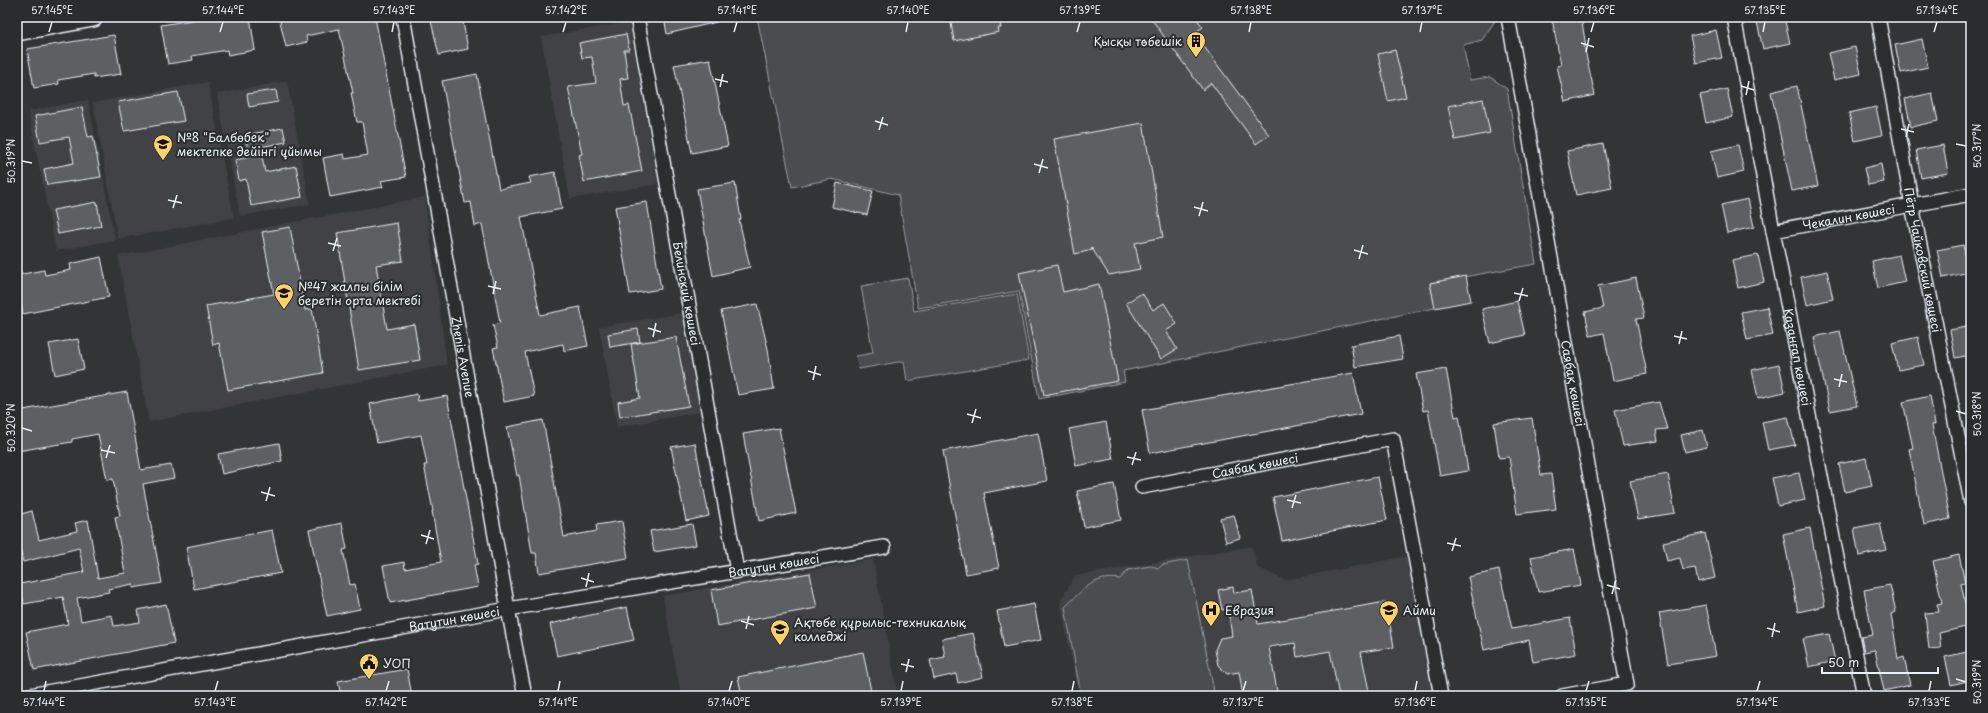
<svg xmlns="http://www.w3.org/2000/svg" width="1988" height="713" font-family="'Playpen Sans',sans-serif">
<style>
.built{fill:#3f4244}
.green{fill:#494d4f;stroke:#989fa4}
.building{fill:#5c6063;stroke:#e8f1f8}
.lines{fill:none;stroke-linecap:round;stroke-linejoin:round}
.street-casing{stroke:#e8f1f8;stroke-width:16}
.secondary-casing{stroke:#e8f1f8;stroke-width:22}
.street{stroke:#2a2d2e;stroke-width:13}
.secondary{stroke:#2a2d2e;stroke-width:19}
.ticks{fill:none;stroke:#e8f1f8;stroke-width:1.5}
.labels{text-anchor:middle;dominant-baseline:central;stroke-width:4;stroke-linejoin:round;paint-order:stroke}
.poi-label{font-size:12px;fill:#e8f1f8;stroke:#2a2d2e;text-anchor:start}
.street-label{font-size:12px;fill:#e8f1f8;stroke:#2a2d2e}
.neatline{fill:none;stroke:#e8f1f8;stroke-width:1.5}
.ticks-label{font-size:10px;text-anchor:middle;fill:#e8f1f8}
</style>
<rect width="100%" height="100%" fill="#323536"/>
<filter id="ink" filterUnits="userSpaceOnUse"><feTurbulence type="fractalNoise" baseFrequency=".025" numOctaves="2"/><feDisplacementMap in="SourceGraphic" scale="8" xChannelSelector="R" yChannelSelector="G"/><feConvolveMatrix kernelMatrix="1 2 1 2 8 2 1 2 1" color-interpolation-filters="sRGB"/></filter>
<g filter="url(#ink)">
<path class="built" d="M629,22l29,162 -88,15 -29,-162z
M287,81l23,123 -70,12 -23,-122z
M208,82l26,136 -116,21 -25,-136z
M88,100l27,140 -59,11 -28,-140z
M425,197l22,168 -298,57 -31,-166z
M682,313l18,99 -83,15 -18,-100z
M1252,546l5,21 28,13 123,-24 27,140h-356l-19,-95 15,-25z
M873,559l25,137h-217l-18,-100z"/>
<path class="green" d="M757,17h738v4l-13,19 -19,5 7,35 20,-3 17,12 29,175 -106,19 5,25 -312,63 2,11 -86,17 -20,-108 -101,17 -20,-113 -66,-16 -40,8z
M908,278l6,33 103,-17 12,66 -122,21 -3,-20 -45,8 -3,-13 17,-3 -12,-67z
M1188,560l27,136h-134l-16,-89c18,-17 28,-32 55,-28l8,-9 22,-4 9,2 3,-3z"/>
<path class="building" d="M212,17h38l5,33 -27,5 -1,-5 -35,6 1,4 -25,4 -7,-39z
M279,17h96l31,160 -25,4 2,6 -53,10 -7,-39 21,-4 1,5 23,-4 -6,-33h-5l-6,-29h2l-14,-64 -33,7 1,6 -21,5z
M430,17h32l6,32 -29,6z
M664,17h52l1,5 -50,12z
M950,17h49l2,11h-3l1,4 -45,9z
M1150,17h45l8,10 -9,6 75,102 -13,9 -45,-61 -8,7z
M1562,17h19l5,29h-2l11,49 -30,7 -8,-36 4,-1 -9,-46z
M1779,17h5l6,26 -27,6 -6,-27z
M1716,30l6,28 -26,5 -6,-27z
M626,34l3,16h-5l4,28 -8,1 4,27 5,-1 13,66 -58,11 -5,-27 3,-1 -14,-67 28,-4 -4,-26 -10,1 -3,-15z
M114,35l7,39 -27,4v-4l-36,6 1,4 -25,4 -7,-39z
M1922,39l6,28 -27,6 -6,-28z
M1855,47l6,27 -27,6 -6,-27z
M1395,50l11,47 -18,4 -10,-47z
M710,59l18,87 -36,7 -18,-88z
M477,74l22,115 32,-6 -2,-6 26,-5 7,37 -41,8 19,98 40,-8 8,39 -24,5 -1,-7 -38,8 9,44 -30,6 -11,-54 5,-1 -5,-22 7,-2 -18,-99 -7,2 -4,-24 -6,1 -23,-122z
M1797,86l21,100 -26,5 -21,-99z
M1727,89l6,28 -27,6 -6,-28z
M276,90l2,12 -29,5 -2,-13z
M178,92l6,29 -60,10 -6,-29z
M1932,93l6,28 -27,6 -6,-28z
M1483,99l7,34 -35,7 -7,-34z
M82,107l6,30 5,-1 8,41 -54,8 -3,-16 30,-6 -5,-26 -29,5 -5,-26z
M1876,107l6,28 -27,6 -6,-28z
M1143,123l20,114 -28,6 5,26 -31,6 -18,-28 1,3 -17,4 -21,-115z
M283,128l3,14 -26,5 5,25 31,-6 6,31 -51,9 -5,-27 -7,2 -4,-21 14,-3 -4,-22z
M1603,144l9,44 -36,7 -9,-44z
M1738,145l6,27 -27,6 -6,-27z
M1943,145l5,28 -27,5 -5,-28z
M1881,164l3,18 -16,3 -4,-17z
M735,183l6,36 -2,1 11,47 -37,9 -16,-87z
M837,183l36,8 -6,24 -35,-8z
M1748,199l6,28 -27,6 -6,-28z
M97,202l4,24 -43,8 -5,-24z
M647,202l14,87 -31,5 -15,-87z
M397,223l6,38 -27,4 11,64 27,-5 6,36 -61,10 -22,-137z
M290,227l15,83 7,-1 11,64 -95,17 -9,-47 -6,2 -7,-39 68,-12 -12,-62z
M1963,245l6,27 -26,6 -6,-28z
M1758,255l6,27 -26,6 -6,-28z
M1899,255l6,27 -27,6 -6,-27z
M101,257l8,40 -86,17 -6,-28v-11l27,-5 1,5 26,-5 -1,-6z
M1057,265l6,27 36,-8 19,97 -74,14 -25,-122z
M1827,271l6,28 -26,6 -6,-28z
M1466,276l5,25 -36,7 -5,-25z
M1636,278l8,40 -8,1 11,55 -34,7 -9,-48 -14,3 -5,-24 18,-4 -5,-22z
M1142,293l11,17 11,-7 13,21 -11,7 11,18 -16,10 -35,-56z
M1517,301l8,34 -35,8 -8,-34z
M757,304l11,45 6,40 -36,6 -17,-84z
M1767,307l6,28 -26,5 -6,-28z
M1971,326v29l-16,3 -5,-28z
M638,329l2,13 -30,5 -2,-13z
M1840,331l17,75 -27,5 -16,-74z
M1399,336l4,23 -48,8 -4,-22z
M676,337l13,69 -69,11 -2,-15 22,-4 -9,-54z
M1918,337l6,28 -26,5 -6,-27z
M78,339l6,30 -29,6 -6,-31z
M1779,364l6,28 -27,6 -6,-28z
M1446,369l9,48 4,-1 9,55 -28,5 -12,-66 -5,1 -7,-37z
M1353,373l8,41 -211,39 -8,-43z
M127,392l14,78 30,-5 3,13 -31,6 19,99 -29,5v-4l-25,5 1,3 -32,6 4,23 31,-6 2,11 26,-4 -2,-12 28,-6 8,39 -140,27 -8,-38 42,-8 -5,-27 -39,7 -4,-20 64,-12 -5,-24 -56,14 -6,-26v-21l15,-4 7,29 38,-9 -2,-8 13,-3 10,58 27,-5 -10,-56 5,-1 -7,-37 -6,1 -9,-46 -26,5v3l-55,9v-40z
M417,394l1,7 29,-5 31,168 -4,1 4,22 -88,16 -7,-37 21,-4 1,7 36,-7 -9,-51h1l-9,-46h3l-6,-30 -44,8 -7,-39z
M1930,396l5,28 -3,1 18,94 -26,6 -15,-76 4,-1 -10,-46z
M1659,402l8,27 -11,1 2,11 -35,5 -8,-36z
M1788,417l7,28 -27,5 -6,-28z
M1532,418l9,57 10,-1 5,35 -39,5 -8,-57 -10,1 -5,-35z
M543,420l21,117 33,-6 -1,-6 26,-4 6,37 -89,15 -3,-20h-4l-13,-78 -2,1 -10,-49z
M1106,422l7,37 -37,7 -7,-37z
M779,428l17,85 -37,8 -16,-87z
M1703,430l4,17 -22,5 -4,-17z
M1038,433l9,48 -63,12 15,75 -33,6 -23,-123z
M279,443l3,18 -60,13 -4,-20z
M695,443l14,73 -23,5 -15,-74z
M1866,458l6,28 -27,6 -6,-28z
M1799,473l6,27 -27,6 -6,-28z
M1668,474l7,39 -37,6 -8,-38z
M1378,477l9,43 -105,21 -9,-44z
M1114,484l7,36 -37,7 -7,-36z
M1234,515l6,23 -14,4 -6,-24z
M342,523l5,26 -4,1 7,35 5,-1 5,25 -33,7 -18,-86z
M1880,523l6,27 -27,6 -5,-28z
M692,524l4,21 -42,7 -4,-21z
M1810,528l15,78 -27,6 -15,-78z
M272,530l9,43 -87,16 -8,-42z
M1705,533l10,45 -17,4 -3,-14 -12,2 -3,-12 -13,3 -4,-19z
M1574,549l7,36 -43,7 -7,-35z
M1959,555l6,28 -4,1 9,42 -31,7 2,15 -12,1 -4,-36 14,-1 -2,-8 5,-1 -9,-42z
M1499,570l13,59 58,-11 6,36 -43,8 -4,-22 -45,10 -16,-73z
M810,573l7,35 -100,18 -6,-36z
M1890,585l6,27 -5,2 7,45 6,-2 6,28 -26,6 -9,-41 -11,2 -3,-15 12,-2 -9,-45z
M1233,587l1,6 18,-3 6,34 128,-22 8,45 -33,5 9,44h-31l-9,-45 -33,6 -2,-14 -26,4 9,49h-35l-4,-24 -12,2 -9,-9 -3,-15 5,-12 12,-2 -4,-27 -6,1 -4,-20z
M1034,604l7,36 -37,7 -7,-36z
M1706,605l10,51 -48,8 -9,-51z
M627,607l7,33 -77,16 -7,-32z
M973,633l10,44 -25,6 -2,-9 -22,5 -4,-19 15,-3 -3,-18z
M1829,634l6,27 -26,6 -6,-28z
M1971,651v29l-20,5 -6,-28z
M863,652l9,44h-130l-4,-19z
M407,669l5,27h-71l-3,-15z"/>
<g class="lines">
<defs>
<g id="street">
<path id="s1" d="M403,17l105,592 17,87"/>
<path id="s2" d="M637,17l100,554"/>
<path id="s3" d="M1508,17l119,667 -65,12"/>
<path id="s4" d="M1734,17l39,214 91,465"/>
<path id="s5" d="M1878,17l34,188 59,297"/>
<path id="s6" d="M1773,231l198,-37"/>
<path id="s7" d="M1142,487l251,-48 48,257"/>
<path id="s8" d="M24,696l484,-87 376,-62"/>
</g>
<path id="secondary" d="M17,31l76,-14"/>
</defs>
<use href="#street" class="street-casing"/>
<use href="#secondary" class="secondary-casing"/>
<use href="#street" class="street"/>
<use href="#secondary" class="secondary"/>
</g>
</g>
<path class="ticks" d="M49,32l3,-10M220,32l3,-10M392,32l2,-10M563,32l3,-10M734,32l3,-10M906,32l2,-10M1077,32l3,-10M1249,32l2,-10M1420,32l2,-10M1591,32l3,-10M1763,32l2,-10M1934,32l3,-10M1581,43l13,4M1586,52l3,-14M715,79l13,3M1741,86l13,4M720,87l3,-13M1746,95l3,-14M875,121l13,4M1901,129l13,3M879,130l4,-13M1906,137l3,-13M1956,144l10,2M22,161l10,2M1034,164l14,4M1039,173l4,-14M168,200l14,3M1194,207l14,4M173,208l4,-13M1199,216l4,-14M328,243l13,3M1354,250l14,4M333,251l4,-13M1359,259l4,-14M488,286l13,3M1514,293l14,3M493,294l3,-13M1519,301l4,-13M648,328l13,4M1674,336l13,3M653,337l3,-14M1679,344l3,-13M808,371l13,4M1834,379l13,3M813,380l3,-14M1839,387l3,-13M1956,411l10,3M967,414l14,4M972,423l4,-14M22,428l10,3M101,450l14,3M1127,457l14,3M106,458l4,-13M1132,465l4,-13M261,492l14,4M1287,500l14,3M266,501l4,-14M1292,508l4,-13M421,535l13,4M1447,543l14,3M426,544l4,-14M1452,551l4,-13M581,578l13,4M1607,585l13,4M586,587l3,-14M1612,594l4,-14M741,621l13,4M1767,628l13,4M746,629l3,-13M1772,637l3,-14M901,664l13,3M906,672l3,-13M1956,679l10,3M44,691l2,-10M215,691l3,-10M386,691l3,-10M558,691l2,-10M729,691l3,-10M901,691l2,-10M1072,691l2,-10M1243,691l3,-10M1415,691l2,-10M1586,691l3,-10M1757,691l3,-10M1929,691l2,-10"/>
<defs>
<symbol id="building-pin" viewBox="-11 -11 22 30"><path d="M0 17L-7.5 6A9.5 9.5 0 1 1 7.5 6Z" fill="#ffd166" stroke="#2a2d2e"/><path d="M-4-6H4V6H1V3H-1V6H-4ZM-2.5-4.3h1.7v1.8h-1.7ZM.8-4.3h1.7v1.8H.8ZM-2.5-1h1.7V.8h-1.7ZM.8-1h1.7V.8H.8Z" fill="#111"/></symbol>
<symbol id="school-pin" viewBox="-11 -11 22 30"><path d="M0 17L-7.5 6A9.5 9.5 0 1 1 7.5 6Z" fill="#ffd166" stroke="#2a2d2e"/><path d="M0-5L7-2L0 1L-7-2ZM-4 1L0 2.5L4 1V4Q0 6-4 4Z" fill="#111"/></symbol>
<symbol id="hospital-pin" viewBox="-11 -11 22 30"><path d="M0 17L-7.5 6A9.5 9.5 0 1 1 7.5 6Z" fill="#ffd166" stroke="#2a2d2e"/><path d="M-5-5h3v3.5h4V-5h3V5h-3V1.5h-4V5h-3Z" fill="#111"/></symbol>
<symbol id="university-pin" viewBox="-11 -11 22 30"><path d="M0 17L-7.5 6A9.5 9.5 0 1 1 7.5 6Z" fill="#ffd166" stroke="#2a2d2e"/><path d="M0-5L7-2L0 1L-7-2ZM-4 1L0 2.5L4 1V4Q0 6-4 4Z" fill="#111"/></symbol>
<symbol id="civic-pin" viewBox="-11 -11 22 30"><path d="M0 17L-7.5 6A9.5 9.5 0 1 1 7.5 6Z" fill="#ffd166" stroke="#2a2d2e"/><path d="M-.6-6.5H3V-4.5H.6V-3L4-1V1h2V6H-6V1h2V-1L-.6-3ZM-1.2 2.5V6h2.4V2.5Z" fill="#111"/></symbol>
</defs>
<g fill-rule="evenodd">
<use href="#building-pin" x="1185" y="30" width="22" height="30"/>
<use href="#school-pin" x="152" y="133" width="22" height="30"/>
<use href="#school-pin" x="273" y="282" width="22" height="30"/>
<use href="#hospital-pin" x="1200" y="599" width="22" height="30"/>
<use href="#school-pin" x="1378" y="599" width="22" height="30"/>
<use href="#university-pin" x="769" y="618" width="22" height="30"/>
<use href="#civic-pin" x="358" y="652" width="22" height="30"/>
</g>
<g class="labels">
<g class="poi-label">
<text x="1182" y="41" text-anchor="end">Қысқы төбешік</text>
<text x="177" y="137">№8 "Балбөбек"<tspan x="177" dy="14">мектепке дейінгі ұйымы</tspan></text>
<text x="298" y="286">№47 жалпы білім<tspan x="298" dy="14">беретін орта мектебі</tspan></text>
<text x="1225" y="610">Евразия</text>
<text x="1403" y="610">Айми</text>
<text x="794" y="622">Ақтөбе құрылыс-техникалық<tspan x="794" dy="14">колледжі</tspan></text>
<text x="383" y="663">УОП</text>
</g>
<g class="street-label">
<text stroke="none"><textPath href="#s6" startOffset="77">Чекалин көшесі</textPath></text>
<text stroke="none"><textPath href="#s5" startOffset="247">Пётр Чайковский көшесі</textPath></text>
<text stroke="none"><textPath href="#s2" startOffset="281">Белинский көшесі</textPath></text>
<text stroke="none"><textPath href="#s1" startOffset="345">Zhenis Avenue</textPath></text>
<text stroke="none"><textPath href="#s4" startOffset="346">Қазанғап көшесі</textPath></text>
<text stroke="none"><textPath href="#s3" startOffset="372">Саябақ көшесі</textPath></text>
<text stroke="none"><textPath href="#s7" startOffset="115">Саябақ көшесі</textPath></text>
<text stroke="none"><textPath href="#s8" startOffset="761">Ватутин көшесі</textPath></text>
<text stroke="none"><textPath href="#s8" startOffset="437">Ватутин көшесі</textPath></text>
</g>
</g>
<rect width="1988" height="713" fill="none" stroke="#2a2d2e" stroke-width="44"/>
<path d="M1822 667v6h116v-6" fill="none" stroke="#e8f1f8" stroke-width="2"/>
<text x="1828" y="667" font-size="12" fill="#e8f1f8" stroke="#2a2d2e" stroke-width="3" paint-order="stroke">50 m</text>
<rect x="22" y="22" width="1944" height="669" class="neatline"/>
<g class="ticks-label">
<text x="52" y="14">57.145°E</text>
<text x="223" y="14">57.144°E</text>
<text x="394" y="14">57.143°E</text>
<text x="566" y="14">57.142°E</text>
<text x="737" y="14">57.141°E</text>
<text x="908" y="14">57.140°E</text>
<text x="1080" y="14">57.139°E</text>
<text x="1251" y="14">57.138°E</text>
<text x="1422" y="14">57.137°E</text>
<text x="1594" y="14">57.136°E</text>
<text x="1765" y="14">57.135°E</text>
<text x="1937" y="14">57.134°E</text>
<text transform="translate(1977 146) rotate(-90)" y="4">50.317°N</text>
<text transform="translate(11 161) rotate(-90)" y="4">50.319°N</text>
<text transform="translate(1977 414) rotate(-90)" y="4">50.318°N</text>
<text transform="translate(11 428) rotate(-90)" y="4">50.320°N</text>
<text transform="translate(1977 682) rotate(-90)" y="4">50.319°N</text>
<text x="44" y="706">57.144°E</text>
<text x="215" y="706">57.143°E</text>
<text x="386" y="706">57.142°E</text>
<text x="558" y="706">57.141°E</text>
<text x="729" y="706">57.140°E</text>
<text x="901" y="706">57.139°E</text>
<text x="1072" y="706">57.138°E</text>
<text x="1243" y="706">57.137°E</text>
<text x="1415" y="706">57.136°E</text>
<text x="1586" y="706">57.135°E</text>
<text x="1757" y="706">57.134°E</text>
<text x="1929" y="706">57.133°E</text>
</g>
</svg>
